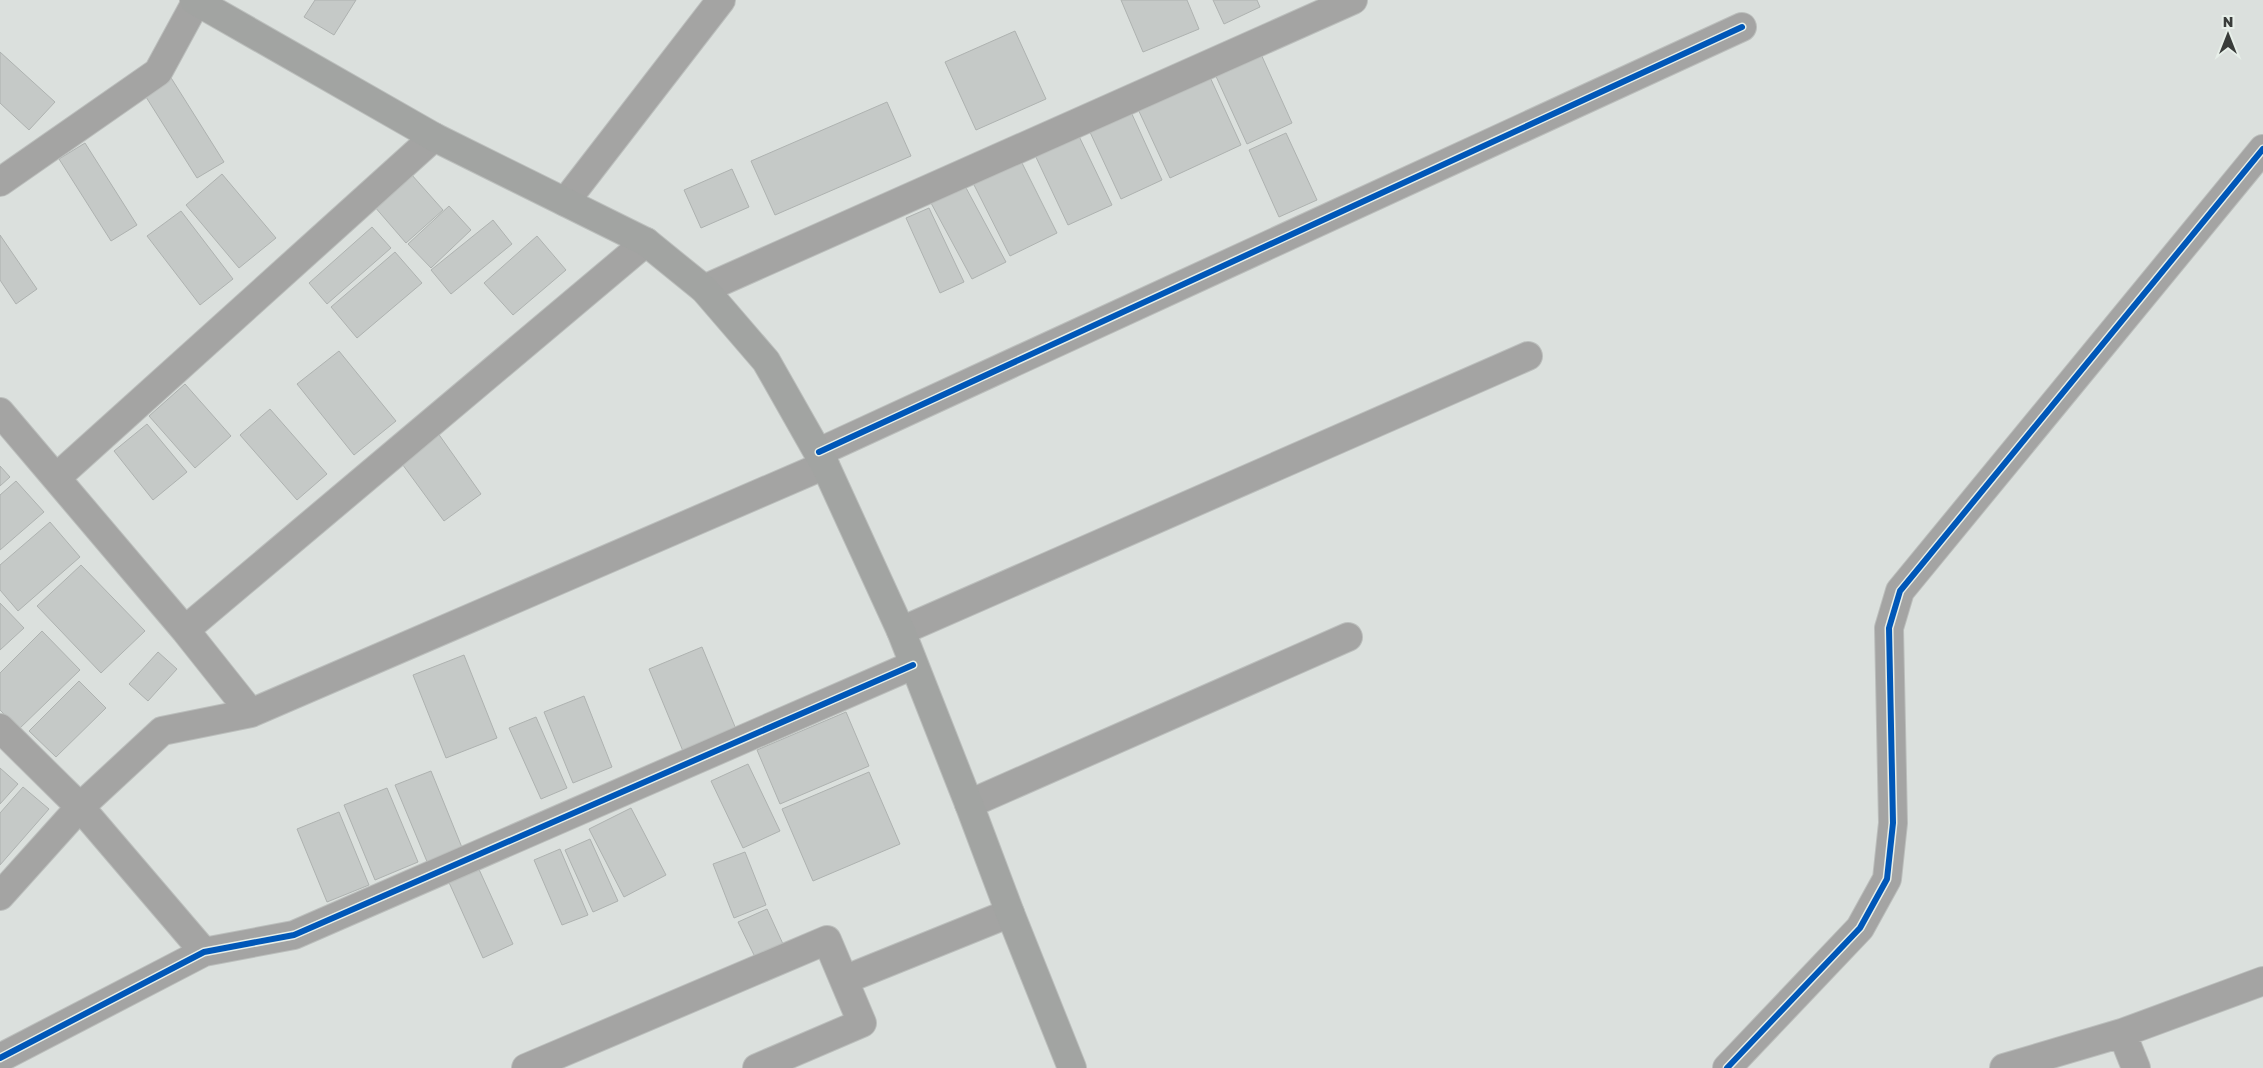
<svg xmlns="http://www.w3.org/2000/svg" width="2263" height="1068" font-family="'Golos Text',sans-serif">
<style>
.building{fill:#c5c9c7;stroke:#aeb2b0}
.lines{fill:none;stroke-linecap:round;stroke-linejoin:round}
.street-casing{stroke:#bbbebc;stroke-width:30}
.secondary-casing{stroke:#bbbebc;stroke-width:30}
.street{stroke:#a4a4a3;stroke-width:28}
.secondary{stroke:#a2a4a2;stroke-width:28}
.cycleway-casing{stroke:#e7efe9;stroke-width:9}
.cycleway{stroke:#0057b8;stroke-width:6}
</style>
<rect width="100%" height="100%" fill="#dbe0dd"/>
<path class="building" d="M315,0h41l-22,35 -30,-18z
M1121,0h66l12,29 -56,23z
M1213,0h44l3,7 -36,17z
M1015,31l31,68 -70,31 -31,-68z
M0,52l55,50 -26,28 -29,-27z
M1260,52l32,71 -45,21 -33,-72z
M168,73l56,89 -27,16 -56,-89z
M1209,75l32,70 -71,33 -33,-71z
M887,102l24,54 -136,59 -24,-54z
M1131,112l31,68 -41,19 -32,-69z
M1077,132l35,73 -44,20 -34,-72z
M1286,133l31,67 -38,17 -30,-67z
M85,143l52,82 -26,16 -52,-82z
M1019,157l38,76 -47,23 -38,-75z
M732,169l17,38 -48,21 -17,-38z
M222,174l54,64 -37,30 -53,-63z
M411,174l32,36 -37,33 -32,-37z
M965,186l41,76 -34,17 -41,-76z
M449,206l22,24 -40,38 -23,-24z
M929,208l35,74 -24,11 -34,-75z
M181,211l52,68 -33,26 -53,-69z
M493,220l19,24 -61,50 -20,-24z
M372,227l19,21 -64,56 -18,-21z
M0,235l37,54 -21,15 -16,-24z
M537,236l29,34 -53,45 -29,-32z
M395,252l27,31 -65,55 -26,-31z
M339,351l57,70 -42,34 -57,-71z
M185,384l46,52 -36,32 -46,-52z
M270,409l57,65 -30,26 -57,-65z
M147,424l40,48 -34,28 -39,-49z
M435,429l46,65 -37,27 -47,-64z
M0,466l10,11 -10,9z
M16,481l28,31 -44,38v-55z
M50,522l30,35 -62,54 -18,-21v-25z
M81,565l64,66 -44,42 -64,-67z
M0,603l24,25 -24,22z
M42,631l38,39 -61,59 -19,-19v-37z
M702,647l36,87 -53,22 -36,-87z
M158,652l19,17 -29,32 -19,-17z
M464,655l33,83 -51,20 -33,-83z
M79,681l27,27 -50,49 -27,-26z
M584,696l28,71 -39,16 -29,-71z
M846,712l23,54 -89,38 -23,-54z
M536,717l31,71 -26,11 -32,-71z
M748,764l32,67 -37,17 -32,-67z
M0,768l18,16 -18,20z
M431,771l32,79 -35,14 -33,-79z
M869,772l31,72 -87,37 -31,-72z
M23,787l26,22 -49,56v-52z
M387,788l31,74 -43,18 -31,-75z
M631,808l35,67 -42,22 -35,-68z
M339,812l30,73 -42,17 -30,-73z
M590,839l28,62 -25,11 -28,-62z
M560,849l28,66 -26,10 -28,-65z
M745,852l21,53 -32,13 -21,-54z
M477,865l36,79 -30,14 -36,-80z
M767,909l16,35 -28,13 -17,-35z"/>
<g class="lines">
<defs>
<path id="street" d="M0,182l158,-110 38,-70
M565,202l156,-202
M704,289l649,-289
M0,412l56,66
M819,452l923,-425
M185,630l461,-388
M901,631l627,-275
M251,713l-66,-83 -129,-152 378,-341
M0,728l80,79 124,145
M969,804l379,-167
M0,896l80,-89 82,-76 89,-18 574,-248
M844,980l166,-67
M2122,1033l14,35
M0,1058l204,-106 90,-17 619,-270
M526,1068l301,-128 35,83 -105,45
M1727,1068l133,-140 27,-49 6,-56 -4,-195 11,-37 363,-442
M2004,1068l118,-35 141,-52"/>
<path id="secondary" d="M194,0l240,137 212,105 58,47 62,72 59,104 76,166 68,173 41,109 62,155"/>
</defs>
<use href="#street" class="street-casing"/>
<use href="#secondary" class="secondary-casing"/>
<use href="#street" class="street"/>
<use href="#secondary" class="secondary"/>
<defs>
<path id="cycleway" d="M819,452l923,-425
M0,1058l204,-106 90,-17 619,-270
M1727,1068l133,-140 27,-49 6,-56 -4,-195 11,-37 363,-442"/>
</defs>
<use href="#cycleway" class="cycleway-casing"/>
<use href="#cycleway" class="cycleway"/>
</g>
<g transform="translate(2228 35)" stroke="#e7efe9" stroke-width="4" paint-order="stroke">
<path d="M0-4L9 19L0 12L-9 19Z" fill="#393c3a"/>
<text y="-8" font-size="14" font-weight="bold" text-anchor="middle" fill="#393c3a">N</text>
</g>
</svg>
